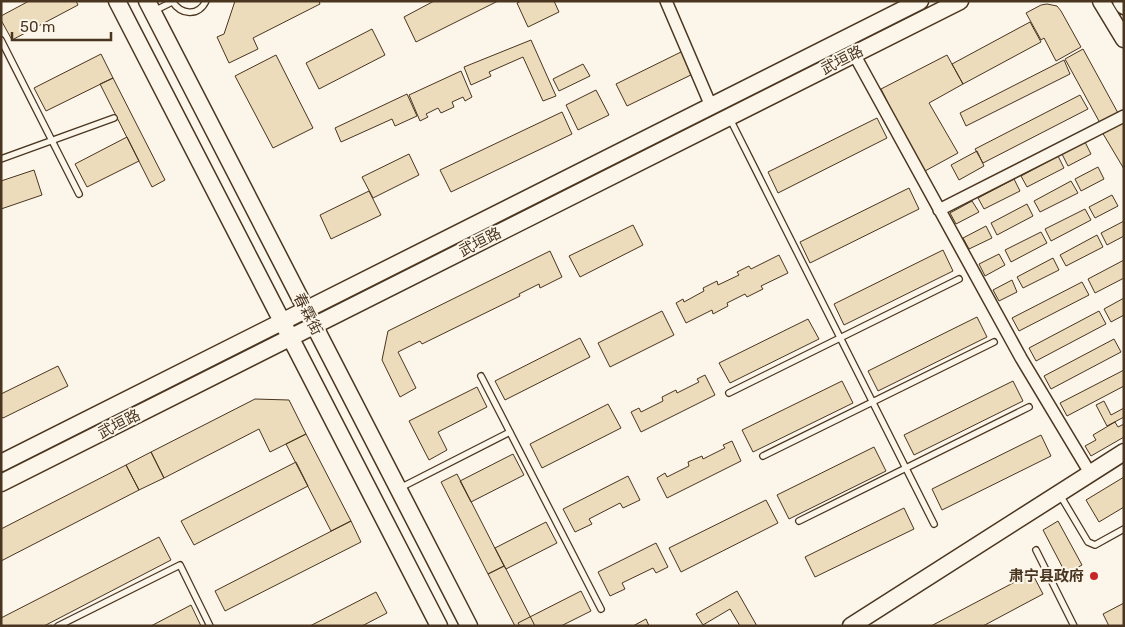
<svg xmlns="http://www.w3.org/2000/svg" width="1125" height="627" font-family="Rubik,'Noto Sans SC',sans-serif">
<style>
.building{fill:#ecdcbc;stroke:#4a3520}
.lines{fill:none;stroke-linecap:round;stroke-linejoin:round}
.lane-casing{stroke:#4a3520;stroke-width:8}
.street-casing{stroke:#4a3520;stroke-width:14}
.secondary-casing{stroke:#4a3520;stroke-width:19}
.lane{stroke:#fbf6e9;stroke-width:5.5}
.street{stroke:#fbf6e9;stroke-width:11}
.secondary{stroke:#fbf6e9;stroke-width:16}
.poi-dot{fill:#c62828;stroke:#fbf6e9;stroke-width:2}
.labels{text-anchor:middle;dominant-baseline:central;stroke-width:4;stroke-linejoin:round;paint-order:stroke}
.street-label{font-size:15px;fill:#4a3520;stroke:#fbf6e9}
.poi-label{font-size:15px;font-weight:bold;fill:#4a3520;stroke:#fbf6e9;text-anchor:end}
</style>
<rect width="100%" height="100%" fill="#fbf6e9"/>
<path class="building" d="M29,1h47l2,4 -66,35 -11,-20v-4z
M235,1h84l1,3 -67,34 5,11 -29,14 -12,-26 7,-3z
M434,1h64l-82,41 -12,-25z
M521,1h33l5,11 -31,15 -11,-24z
M1047,4l10,2 4,5 20,36 -25,14 -12,-23 -3,2 -15,-27 15,-8z
M1030,22l11,20 -78,42 -11,-20z
M372,29l13,26 -66,34 -13,-26z
M531,40l25,56 -13,5 -20,-44 -34,15 2,4 -20,9 -7,-18z
M1083,49l35,64 -18,10 -35,-64z
M683,51l12,22 -68,33 -11,-22z
M101,54l12,24 -67,33 -12,-23z
M276,55l37,73 -40,20 -38,-72z
M947,55l16,29 -34,19 29,50 -33,18 -29,-52 -15,-30z
M1064,60l6,14 -104,52 -6,-13z
M583,64l7,12 -31,15 -6,-12z
M461,71l11,26 -7,4 -2,-4 -11,5 2,5 -13,6 -3,-5 -12,6 2,3 -8,4 -11,-26z
M113,78l52,102 -13,7 -52,-103z
M596,90l13,25 -31,15 -12,-25z
M407,94l10,22 -22,10 -3,-7 -51,23 -6,-14z
M1080,95l8,14 -105,54 -8,-14z
M562,112l10,22 -121,58 -11,-22z
M877,118l10,20 -109,55 -10,-21z
M1124,120v49l-22,-37z
M127,137l12,24 -52,26 -12,-23z
M1085,142l6,12 -23,12 -6,-12z
M977,151l7,15 -25,14 -8,-15z
M409,154l10,21 -46,23 -11,-21z
M1058,156l6,12 -37,19 -6,-11z
M1098,167l6,12 -23,12 -6,-12z
M34,170l8,25 -41,14v-28z
M1014,179l6,12 -36,18 -6,-11z
M1071,181l7,12 -38,19 -6,-11z
M909,188l10,21 -109,54 -10,-21z
M369,191l12,24 -50,24 -11,-24z
M1112,195l6,11 -23,12 -6,-11z
M972,201l7,11 -23,12 -6,-11z
M1027,204l6,12 -36,19 -6,-12z
M1085,209l6,11 -40,21 -6,-12z
M1124,221v15l-17,9 -6,-12z
M633,225l10,20 -63,32 -11,-21z
M986,226l6,12 -23,11 -6,-11z
M1041,232l6,11 -36,19 -6,-12z
M1097,235l6,12 -37,19 -6,-11z
M943,250l10,21 -109,54 -10,-21z
M550,251l12,26 -22,11 -1,-4 -20,10 1,2 -98,48 -2,-3 -22,11 18,36 -16,9 -18,-37 6,-29z
M999,254l6,11 -20,11 -6,-12z
M779,255l9,18 -27,13 2,3 -16,8 -2,-3 -18,9 1,3 -15,8 -1,-4 -26,13 -10,-20 7,-4 1,3 20,-11 -1,-3 14,-7 1,4 21,-10 -2,-3 12,-6 2,3z
M1053,258l6,12 -36,18 -6,-11z
M1124,260v18l-29,15 -7,-14z
M1012,280l5,12 -18,9 -6,-11z
M1082,282l7,13 -70,36 -7,-13z
M1124,298v17l-13,7 -7,-13z
M662,311l12,24 -64,32 -12,-24z
M1099,311l7,13 -70,37 -7,-13z
M977,317l10,20 -109,54 -10,-20z
M808,319l11,20 -89,44 -11,-20z
M580,338l10,19 -85,43 -10,-19z
M1114,339l7,13 -70,37 -7,-13z
M58,366l10,20 -65,32 -2,-2v-22z
M1124,370v16l-57,30 -7,-13z
M705,375l10,20 -74,37 -10,-20 8,-4 2,4 22,-11 -1,-4 14,-7 1,3 22,-11 -2,-3z
M842,381l11,22 -100,49 -11,-22z
M1013,381l10,20 -109,54 -10,-20z
M477,387l10,20 -49,25 9,18 -18,10 -20,-39z
M255,399l34,1 17,34 -36,18 -11,-23 -95,49 -13,-26z
M1104,401l7,14 13,-7v9l-17,9 -11,-21z
M608,404l13,24 -79,40 -12,-24z
M1115,422l3,5 6,-3v13l-33,19 -6,-10 11,-6 -3,-5z
M306,434l45,87 -20,10 -45,-87z
M1041,435l10,21 -109,54 -10,-21z
M732,441l9,20 -74,37 -10,-20 8,-5 2,4 22,-11 -1,-4 14,-6 1,3 22,-11 -2,-3z
M874,447l12,24 -97,48 -12,-24z
M151,452l13,26 -25,12 -13,-25z
M513,454l11,21 -53,27 -11,-21z
M296,462l12,24 -114,59 -13,-24z
M126,465l13,25 -138,71v-32z
M457,474l47,92 -16,8 -47,-92z
M628,476l12,24 -17,8 -3,-5 -31,16 3,5 -17,8 -12,-23z
M1124,477v30l-25,15 -13,-22z
M766,500l12,23 -97,49 -12,-24z
M904,508l10,21 -99,48 -10,-20z
M351,521l10,21 -136,69 -10,-20z
M1058,521l24,44 -16,9 -23,-44z
M546,522l11,21 -51,26 -11,-21z
M159,537l12,23 -127,66h-43v-8z
M656,543l12,24 -12,6 -3,-5 -31,15 3,6 -15,7 -12,-24z
M504,566l2,3 29,57h-20l-27,-52z
M1032,573l11,21 -60,32h-52z
M581,591l10,20 -30,15h-41l-2,-3z
M737,591l20,35h-17l-10,-17 -27,16 -7,-11z
M376,592l11,21 -25,13h-52z
M1124,603v23h-15l-6,-12z
M191,605l10,21h-50z
M646,619l3,7h-16z"/>
<g class="lines">
<defs>
<path id="lane" d="M172,1c9,14 26,16 34,0
M154,11l18,-9
M1,40l78,154
M730,119l204,405
M1,159l113,-41
M481,376l120,233
M729,393l230,-114
M763,456l231,-114
M400,488l110,-56
M1060,495l28,47 7,3 29,-16
M799,521l230,-114
M1036,550l38,76
M58,626l122,-61 30,61"/>
<path id="street" d="M666,1l45,105
M854,54l167,304 69,115
M939,210l185,-94"/>
<path id="secondary" d="M117,1l322,625
M147,1l322,625
M1101,1l23,38
M1121,1l3,5
M1,463l919,-462
M1,483l959,-482
M851,626l273,-174"/>
</defs>
<use href="#lane" class="lane-casing"/>
<use href="#street" class="street-casing"/>
<use href="#secondary" class="secondary-casing"/>
<use href="#lane" class="lane"/>
<use href="#street" class="street"/>
<use href="#secondary" class="secondary"/>
</g>
<circle class="poi-dot" cx="1094" cy="576" r="5"/>
<g class="labels">
<g class="street-label">
<text transform="translate(842 60) rotate(-27)">武垣路</text>
<text transform="translate(480 242) rotate(-27)">武垣路</text>
<text transform="translate(308 314) rotate(63)">春霖街</text>
<text transform="translate(119 424) rotate(-27)">武垣路</text>
</g>
<g class="poi-label">
<text x="1084" y="576">肃宁县政府</text>
</g>
</g>
<rect width="1125" height="627" fill="none" stroke="#4a3520" stroke-width="5"/>
<path d="M12 32v8h99v-8" fill="none" stroke="#4a3520" stroke-width="2.5"/>
<text x="20" y="32" font-size="15" fill="#4a3520" stroke="#fbf6e9" stroke-width="4" paint-order="stroke">50 m</text>
</svg>
